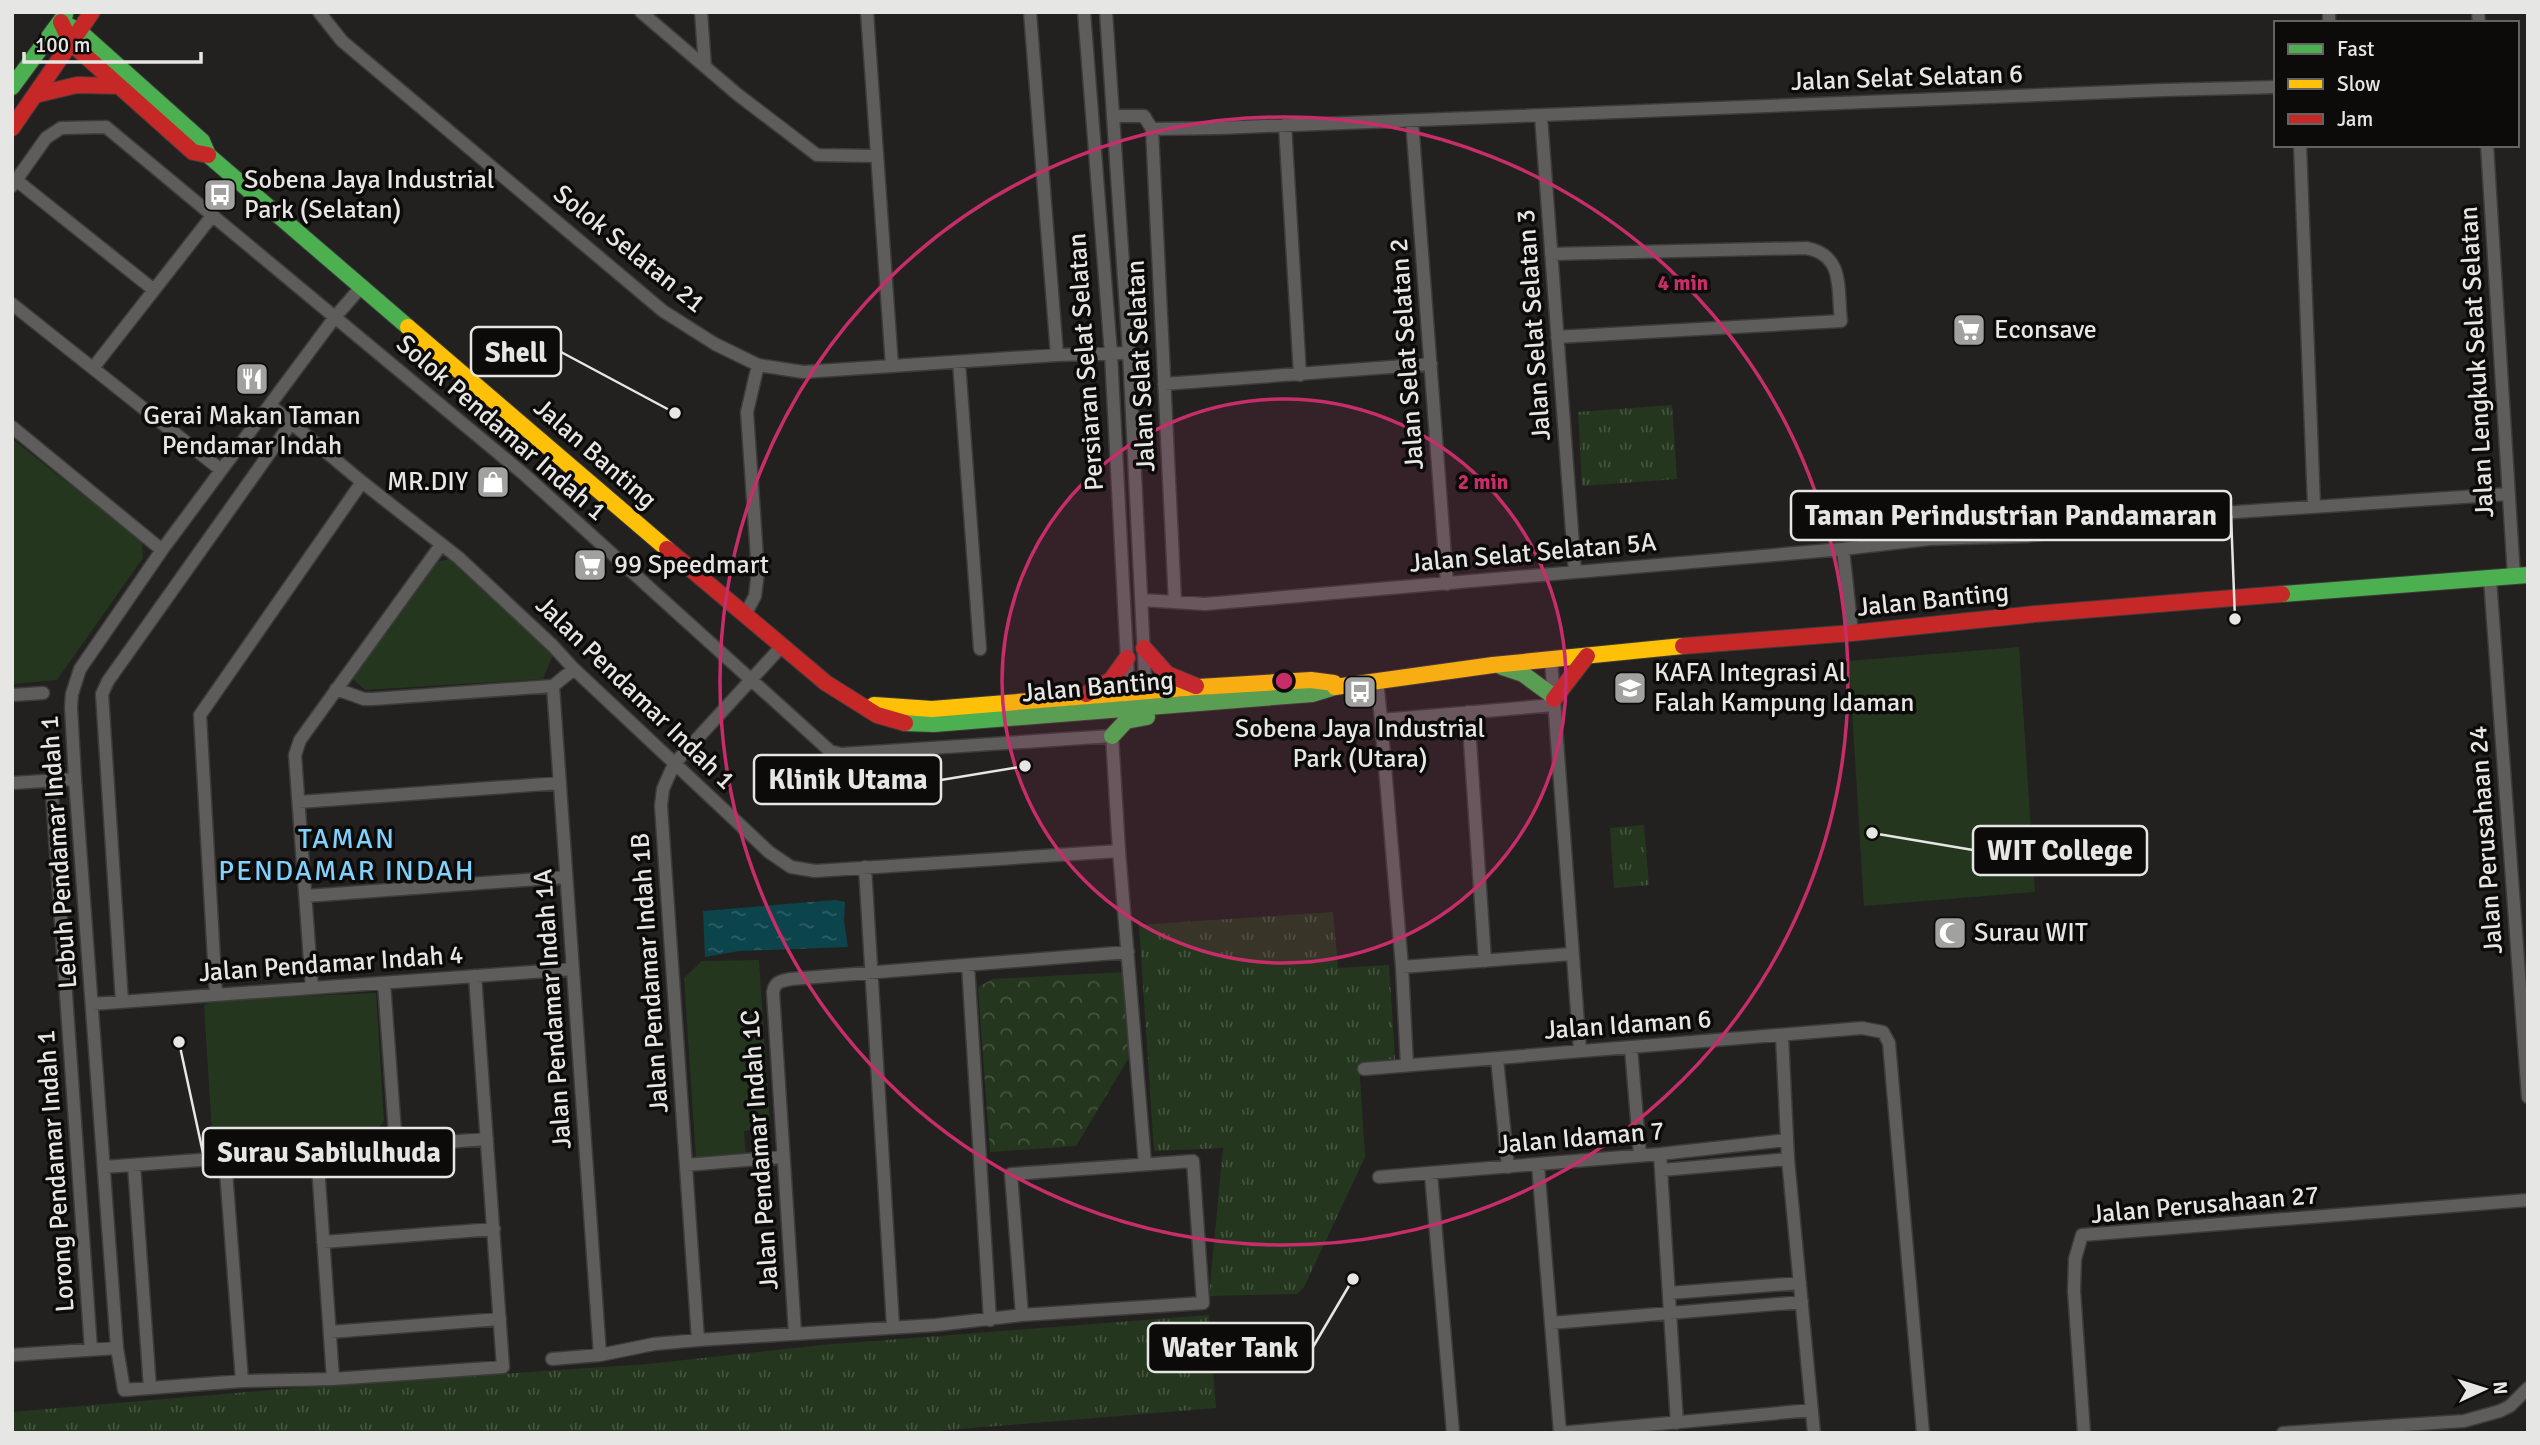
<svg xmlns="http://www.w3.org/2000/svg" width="2540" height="1445" font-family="Signika,sans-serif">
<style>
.grass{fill:url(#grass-tufts)}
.forest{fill:url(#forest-crowns)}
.park{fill:#25361f}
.water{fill:url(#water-ripples)}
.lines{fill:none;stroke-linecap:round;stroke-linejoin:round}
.street-casing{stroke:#3b3b39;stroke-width:15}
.fast-casing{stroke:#3b3b39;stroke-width:18}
.slow-casing{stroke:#3b3b39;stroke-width:18}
.jam-casing{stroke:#3b3b39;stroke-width:18}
.street{stroke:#5e5d5c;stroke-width:12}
.fast{stroke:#4caf50;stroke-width:16}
.slow{stroke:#ffc107;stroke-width:16}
.jam{stroke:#c62828;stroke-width:16}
.ring{fill:none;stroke:#c62d69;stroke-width:3.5}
.labels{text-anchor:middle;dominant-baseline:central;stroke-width:7;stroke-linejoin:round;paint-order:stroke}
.street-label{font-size:26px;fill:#e6e6e4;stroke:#0c0b0a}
.poi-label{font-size:26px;fill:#e6e6e4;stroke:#0c0b0a;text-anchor:start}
.neighbourhood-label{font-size:28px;letter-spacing:2px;fill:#81d1fd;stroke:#0c0b0a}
.centre{fill:#c62d69;stroke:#0c0b0a;stroke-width:3.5}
.ring-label{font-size:21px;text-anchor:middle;font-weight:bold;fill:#c62d69;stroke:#0c0b0a;stroke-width:7;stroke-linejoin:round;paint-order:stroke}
.leader{fill:none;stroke:#e6e6e4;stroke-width:2.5}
.callout-dot{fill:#e6e6e4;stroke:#0c0b0a;stroke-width:2.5}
.callout{fill:#0c0b0a;stroke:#e6e6e4;stroke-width:2.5}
.callout-label{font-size:28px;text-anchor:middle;font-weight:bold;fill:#e6e6e4}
</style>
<defs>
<pattern id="grass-tufts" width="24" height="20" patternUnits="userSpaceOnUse" patternTransform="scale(1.75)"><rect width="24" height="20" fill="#25361f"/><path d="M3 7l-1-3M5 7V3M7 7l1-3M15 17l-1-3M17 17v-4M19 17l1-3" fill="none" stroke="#45533f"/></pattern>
<pattern id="forest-crowns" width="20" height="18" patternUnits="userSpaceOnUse" patternTransform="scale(1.75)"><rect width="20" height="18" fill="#25361f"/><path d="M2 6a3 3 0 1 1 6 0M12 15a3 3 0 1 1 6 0" fill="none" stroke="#45533f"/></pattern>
<pattern id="water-ripples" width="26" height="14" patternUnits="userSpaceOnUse" patternTransform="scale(1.75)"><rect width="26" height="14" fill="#0b444a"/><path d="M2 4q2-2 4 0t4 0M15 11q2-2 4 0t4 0" fill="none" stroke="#2f5f64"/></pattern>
</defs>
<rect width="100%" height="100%" fill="#222120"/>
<path class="grass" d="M1672,405l5,74 -95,7 -4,-74z
M1644,825l5,60 -35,3 -4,-60z
M1333,912l5,56 51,-3 6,94 -36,4 6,94 -61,130 -7,7 -88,2 14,-148 -69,3 -15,-226z
M1209,1315l7,93 -305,25h-899v-21l283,-24 353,-24 174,-19z"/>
<path class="forest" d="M1126,972l5,82 -55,92 -86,6 -12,-165 15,-8z"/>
<path class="park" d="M12,439l130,102 1,17 -86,122 -45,4z
M454,558l100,94 -11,27 -178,11 -13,-12 84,-116z
M2019,647l16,245 -171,14 -15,-245z
M759,960l11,168 -26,3 2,26 -50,3 -12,-182 18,-17z
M376,993l8,128 -12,15 -140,11 -20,-14 -8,-128 11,-5z"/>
<path class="water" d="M835,900l10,2 -1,19 4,26 -109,4 -34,6 -2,-46z"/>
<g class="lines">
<defs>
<path id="street" d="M319,12l23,29 321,270 52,33 43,21 45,7 254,-17 72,-2
M641,12l96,82 80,61 59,1
M701,12l4,55
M867,12l25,354
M1030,12l27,343
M1084,12l27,342 18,344
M1106,12l23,341 17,344
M2329,12v11
M2478,12l1,11
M1114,116h30l8,13 67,-1 944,-38 113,-3
M1541,116l34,456
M1412,121l35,463
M1285,125l15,250
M1152,129l23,473
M2300,145l14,361
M2487,145l27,432
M16,180l138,110
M12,186l34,-48 15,-10 45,-1 420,349 304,275 11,3 271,-18 7,115 26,313
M1551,254l255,-6c39,7 31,41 35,73l-284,16
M362,286l-27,31 -173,233 -82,119 -8,25 -1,13 4,72 42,569 7,42 118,-9 91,-2 170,-12 -28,-391
M12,304l209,166
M959,362l21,287
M93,368l119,-152
M1164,384l267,-20
M270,405l92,77 97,76 94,88 21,23 195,183 22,15 24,4 304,-20
M12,427l150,123
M1843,549l86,-10 97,-3 120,-18 362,-24
M2490,579l38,518
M1142,600l63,4 638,-55 9,84
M745,615l10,-19 3,-24 -11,-160 11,-47
M1551,659l29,392
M574,669l-21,17 47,669
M1377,680l4,40
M336,689l28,10h9l180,-13
M12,695l31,-2
M1468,712l17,249
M51,780l40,570
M12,783l63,-4
M299,802l261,-19
M865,867l28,459
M306,896l260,-19
M968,965l22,355
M1402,967l169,-13
M384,983l12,163
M312,988l-17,-233 5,-15 141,-195
M216,995l-16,-280 162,-233
M122,1002l-20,-308 6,-13 183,-258
M92,1004l481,-35
M1782,1036l6,123 26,274
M1631,1048l9,107
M1497,1059l11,108
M1407,1065l-5,-98 -21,-247 173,-15
M1364,1069l498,-41 21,4 6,11 34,390
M317,1152l16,227
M1660,1154l17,269
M225,1158l17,223
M134,1165l16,223
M686,1165l97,-8
M1538,1165l22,268
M104,1167l383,-28
M1662,1170l126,-11
M1431,1174l22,259
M1379,1177l281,-23 127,-14
M323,1242l171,-13
M1669,1293l131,-10
M1551,1323l251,-21
M330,1332l170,-13
M795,1333l-22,-341c2,-10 7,-11 18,-13l337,-27
M698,1340l-37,-534 2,-17 11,-25 107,-117
M12,1355l105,-7
M552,1359l48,-4 54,-11 44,-4 238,-15 86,-10 181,-12 -10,-142 -182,13 11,141
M1559,1433l253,-23
M2084,1433l-10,-142 1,-32 7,-24 446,-35
M2283,1433l181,-12 36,-10 10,-5 18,-18"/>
<path id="fast" d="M61,22l18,9 123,110 6,14 200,172
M12,87l53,-72
M2282,594l246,-19
M1502,667l21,7 30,22
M905,723l29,1 378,-30 23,-7
M1112,736l14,-15 21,-4"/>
<path id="slow" d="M408,327l259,222
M1335,687l158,-22 190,-19
M874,705l58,4 267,-22 112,-7 23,3"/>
<path id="jam" d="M61,22l10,21 122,109 15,3
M35,95l42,-10 42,1
M12,128l80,-116
M667,549l159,134 51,32 28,8
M1683,646l169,-13 183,-19 247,-20
M1144,648l23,26 29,12
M1086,694l25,-14 16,-22
M1554,699l33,-43"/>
</defs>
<use href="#street" class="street-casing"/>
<use href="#fast" class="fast-casing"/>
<use href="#slow" class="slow-casing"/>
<use href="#jam" class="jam-casing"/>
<use href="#street" class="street"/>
<use href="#fast" class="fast"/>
<use href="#slow" class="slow"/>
<use href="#jam" class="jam"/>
</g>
<circle cx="1284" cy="681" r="282" fill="#c62d69" fill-opacity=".12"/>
<g class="ring">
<circle cx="1284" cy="681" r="282"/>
<circle cx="1284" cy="681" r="564"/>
</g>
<defs>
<symbol id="bus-square" viewBox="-11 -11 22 22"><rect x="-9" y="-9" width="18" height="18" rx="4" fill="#a1a19f" stroke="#0c0b0a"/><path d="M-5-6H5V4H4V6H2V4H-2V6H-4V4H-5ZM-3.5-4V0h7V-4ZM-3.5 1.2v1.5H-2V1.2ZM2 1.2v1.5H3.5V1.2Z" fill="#fff"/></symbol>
<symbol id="supermarket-square" viewBox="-11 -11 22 22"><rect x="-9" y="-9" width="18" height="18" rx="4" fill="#a1a19f" stroke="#0c0b0a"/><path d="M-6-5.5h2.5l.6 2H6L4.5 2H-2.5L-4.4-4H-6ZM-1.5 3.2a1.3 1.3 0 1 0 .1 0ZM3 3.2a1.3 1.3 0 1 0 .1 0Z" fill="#fff"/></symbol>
<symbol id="restaurant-square" viewBox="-11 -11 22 22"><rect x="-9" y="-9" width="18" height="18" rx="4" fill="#a1a19f" stroke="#0c0b0a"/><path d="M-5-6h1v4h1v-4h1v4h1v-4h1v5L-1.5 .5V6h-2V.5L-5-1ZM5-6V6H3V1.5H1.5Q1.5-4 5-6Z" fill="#fff"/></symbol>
<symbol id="shop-square" viewBox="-11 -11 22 22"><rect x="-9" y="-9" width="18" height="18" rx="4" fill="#a1a19f" stroke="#0c0b0a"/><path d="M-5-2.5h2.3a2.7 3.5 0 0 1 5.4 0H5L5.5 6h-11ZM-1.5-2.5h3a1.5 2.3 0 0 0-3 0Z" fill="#fff"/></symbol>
<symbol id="school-square" viewBox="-11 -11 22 22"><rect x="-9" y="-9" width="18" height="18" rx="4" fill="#a1a19f" stroke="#0c0b0a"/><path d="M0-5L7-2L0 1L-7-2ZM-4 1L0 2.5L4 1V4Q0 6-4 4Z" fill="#fff"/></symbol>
<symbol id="mosque-square" viewBox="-11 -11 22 22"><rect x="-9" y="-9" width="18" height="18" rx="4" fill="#a1a19f" stroke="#0c0b0a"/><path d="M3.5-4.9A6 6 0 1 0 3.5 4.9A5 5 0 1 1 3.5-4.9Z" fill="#fff"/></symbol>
</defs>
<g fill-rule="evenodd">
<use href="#bus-square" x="201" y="176" width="38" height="38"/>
<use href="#supermarket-square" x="1950" y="311" width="38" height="38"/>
<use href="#restaurant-square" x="233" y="360" width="38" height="38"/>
<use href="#shop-square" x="474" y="463" width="38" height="38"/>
<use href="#supermarket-square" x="571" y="546" width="38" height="38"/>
<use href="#school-square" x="1611" y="669" width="38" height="38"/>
<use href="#bus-square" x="1341" y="673" width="38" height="38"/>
<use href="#mosque-square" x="1931" y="914" width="38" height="38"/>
</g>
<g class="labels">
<g class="street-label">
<text transform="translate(1907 78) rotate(-2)">Jalan Selat Selatan 6</text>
<text transform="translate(629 249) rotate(39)">Solok Selatan 21</text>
<text transform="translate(1534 325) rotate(-94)">Jalan Selat Selatan 3</text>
<text transform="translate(1407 354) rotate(-94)">Jalan Selat Selatan 2</text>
<text transform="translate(1086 362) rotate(-94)">Persiaran Selat Selatan</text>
<text transform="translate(2477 362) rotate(-93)">Jalan Lengkuk Selat Selatan</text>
<text transform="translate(1141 366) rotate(-93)">Jalan Selat Selatan</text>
<text transform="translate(501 428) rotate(41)">Solok Pendamar Indah 1</text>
<text transform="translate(595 454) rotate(41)">Jalan Banting</text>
<text transform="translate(1533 553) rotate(-5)">Jalan Selat Selatan 5A</text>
<text transform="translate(1933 600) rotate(-6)">Jalan Banting</text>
<text transform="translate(1098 687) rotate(-5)">Jalan Banting</text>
<text transform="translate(635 693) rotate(44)">Jalan Pendamar Indah 1</text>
<text transform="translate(2486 840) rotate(-94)">Jalan Perusahaan 24</text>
<text transform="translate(59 852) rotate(-94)">Lebuh Pendamar Indah 1</text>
<text transform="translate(331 964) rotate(-4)">Jalan Pendamar Indah 4</text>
<text transform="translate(650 973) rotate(-94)">Jalan Pendamar Indah 1B</text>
<text transform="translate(553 1009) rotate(-94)">Jalan Pendamar Indah 1A</text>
<text transform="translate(1628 1025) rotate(-4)">Jalan Idaman 6</text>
<text transform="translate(1581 1138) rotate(-5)">Jalan Idaman 7</text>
<text transform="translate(760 1150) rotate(-94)">Jalan Pendamar Indah 1C</text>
<text transform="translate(56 1171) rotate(-94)">Lorong Pendamar Indah 1</text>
<text transform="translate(2205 1205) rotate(-5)">Jalan Perusahaan 27</text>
</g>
<g class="poi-label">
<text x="244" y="180">Sobena Jaya Industrial<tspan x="244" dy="30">Park (Selatan)</tspan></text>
<text x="1994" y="330">Econsave</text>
<text x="252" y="416" text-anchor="middle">Gerai Makan Taman<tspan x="252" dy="30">Pendamar Indah</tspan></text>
<text x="468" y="482" text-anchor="end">MR.DIY</text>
<text x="614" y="565">99 Speedmart</text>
<text x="1654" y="673">KAFA Integrasi Al<tspan x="1654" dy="30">Falah Kampung Idaman</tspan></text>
<text x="1360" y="729" text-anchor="middle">Sobena Jaya Industrial<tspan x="1360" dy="30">Park (Utara)</tspan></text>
<text x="1974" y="933">Surau WIT</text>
</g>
<g class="neighbourhood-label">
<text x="347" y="839">TAMAN<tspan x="347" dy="32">PENDAMAR INDAH</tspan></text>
</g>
</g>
<circle cx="1284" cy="681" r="10" class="centre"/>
<g class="ring-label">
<text x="1683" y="290">4 min</text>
<text x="1483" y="489">2 min</text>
</g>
<path class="leader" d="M675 413L561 352M2235 619L2231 515M1025 766L941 780M1872 833L1973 850M179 1042L203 1153M1353 1279L1313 1347"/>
<g class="callout-dot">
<circle cx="675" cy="413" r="7"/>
<circle cx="2235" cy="619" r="7"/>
<circle cx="1025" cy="766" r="7"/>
<circle cx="1872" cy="833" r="7"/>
<circle cx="179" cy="1042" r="7"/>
<circle cx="1353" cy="1279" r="7"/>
</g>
<g class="callout">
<rect x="471" y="327" width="90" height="49" rx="7"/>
<rect x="1791" y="491" width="440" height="49" rx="7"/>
<rect x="754" y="755" width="187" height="49" rx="7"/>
<rect x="1973" y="826" width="174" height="49" rx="7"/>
<rect x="203" y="1128" width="251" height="49" rx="7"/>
<rect x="1148" y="1323" width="165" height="49" rx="7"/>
</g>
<g class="callout-label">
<text x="516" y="362">Shell</text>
<text x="2011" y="525">Taman Perindustrian Pandamaran</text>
<text x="848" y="789">Klinik Utama</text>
<text x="2060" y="860">WIT College</text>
<text x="329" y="1162">Surau Sabilulhuda</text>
<text x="1230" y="1357">Water Tank</text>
</g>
<rect width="2540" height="1445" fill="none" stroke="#e6e6e4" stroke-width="28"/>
<rect x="2274" y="21" width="245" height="126" fill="#0c0b0a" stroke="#636361" stroke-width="2"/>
<rect x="2288" y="44" width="35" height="10" fill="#4caf50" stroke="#636361" stroke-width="2"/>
<text x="2337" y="56" font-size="21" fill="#e6e6e4">Fast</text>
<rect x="2288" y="79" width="35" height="10" fill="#ffc107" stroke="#636361" stroke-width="2"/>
<text x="2337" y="91" font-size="21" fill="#e6e6e4">Slow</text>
<rect x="2288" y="114" width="35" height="10" fill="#c62828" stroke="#636361" stroke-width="2"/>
<text x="2337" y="126" font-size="21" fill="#e6e6e4">Jam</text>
<g transform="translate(2484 1389) rotate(86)" stroke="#0c0b0a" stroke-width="5" paint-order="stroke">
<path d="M0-5L12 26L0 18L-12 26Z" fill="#e6e6e4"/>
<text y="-10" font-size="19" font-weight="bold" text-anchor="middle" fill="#e6e6e4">N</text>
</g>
<path d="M24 52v10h177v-10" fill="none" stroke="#e6e6e4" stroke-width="3.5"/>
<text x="35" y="52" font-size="21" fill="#e6e6e4" stroke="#0c0b0a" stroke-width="5" paint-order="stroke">100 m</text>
</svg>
